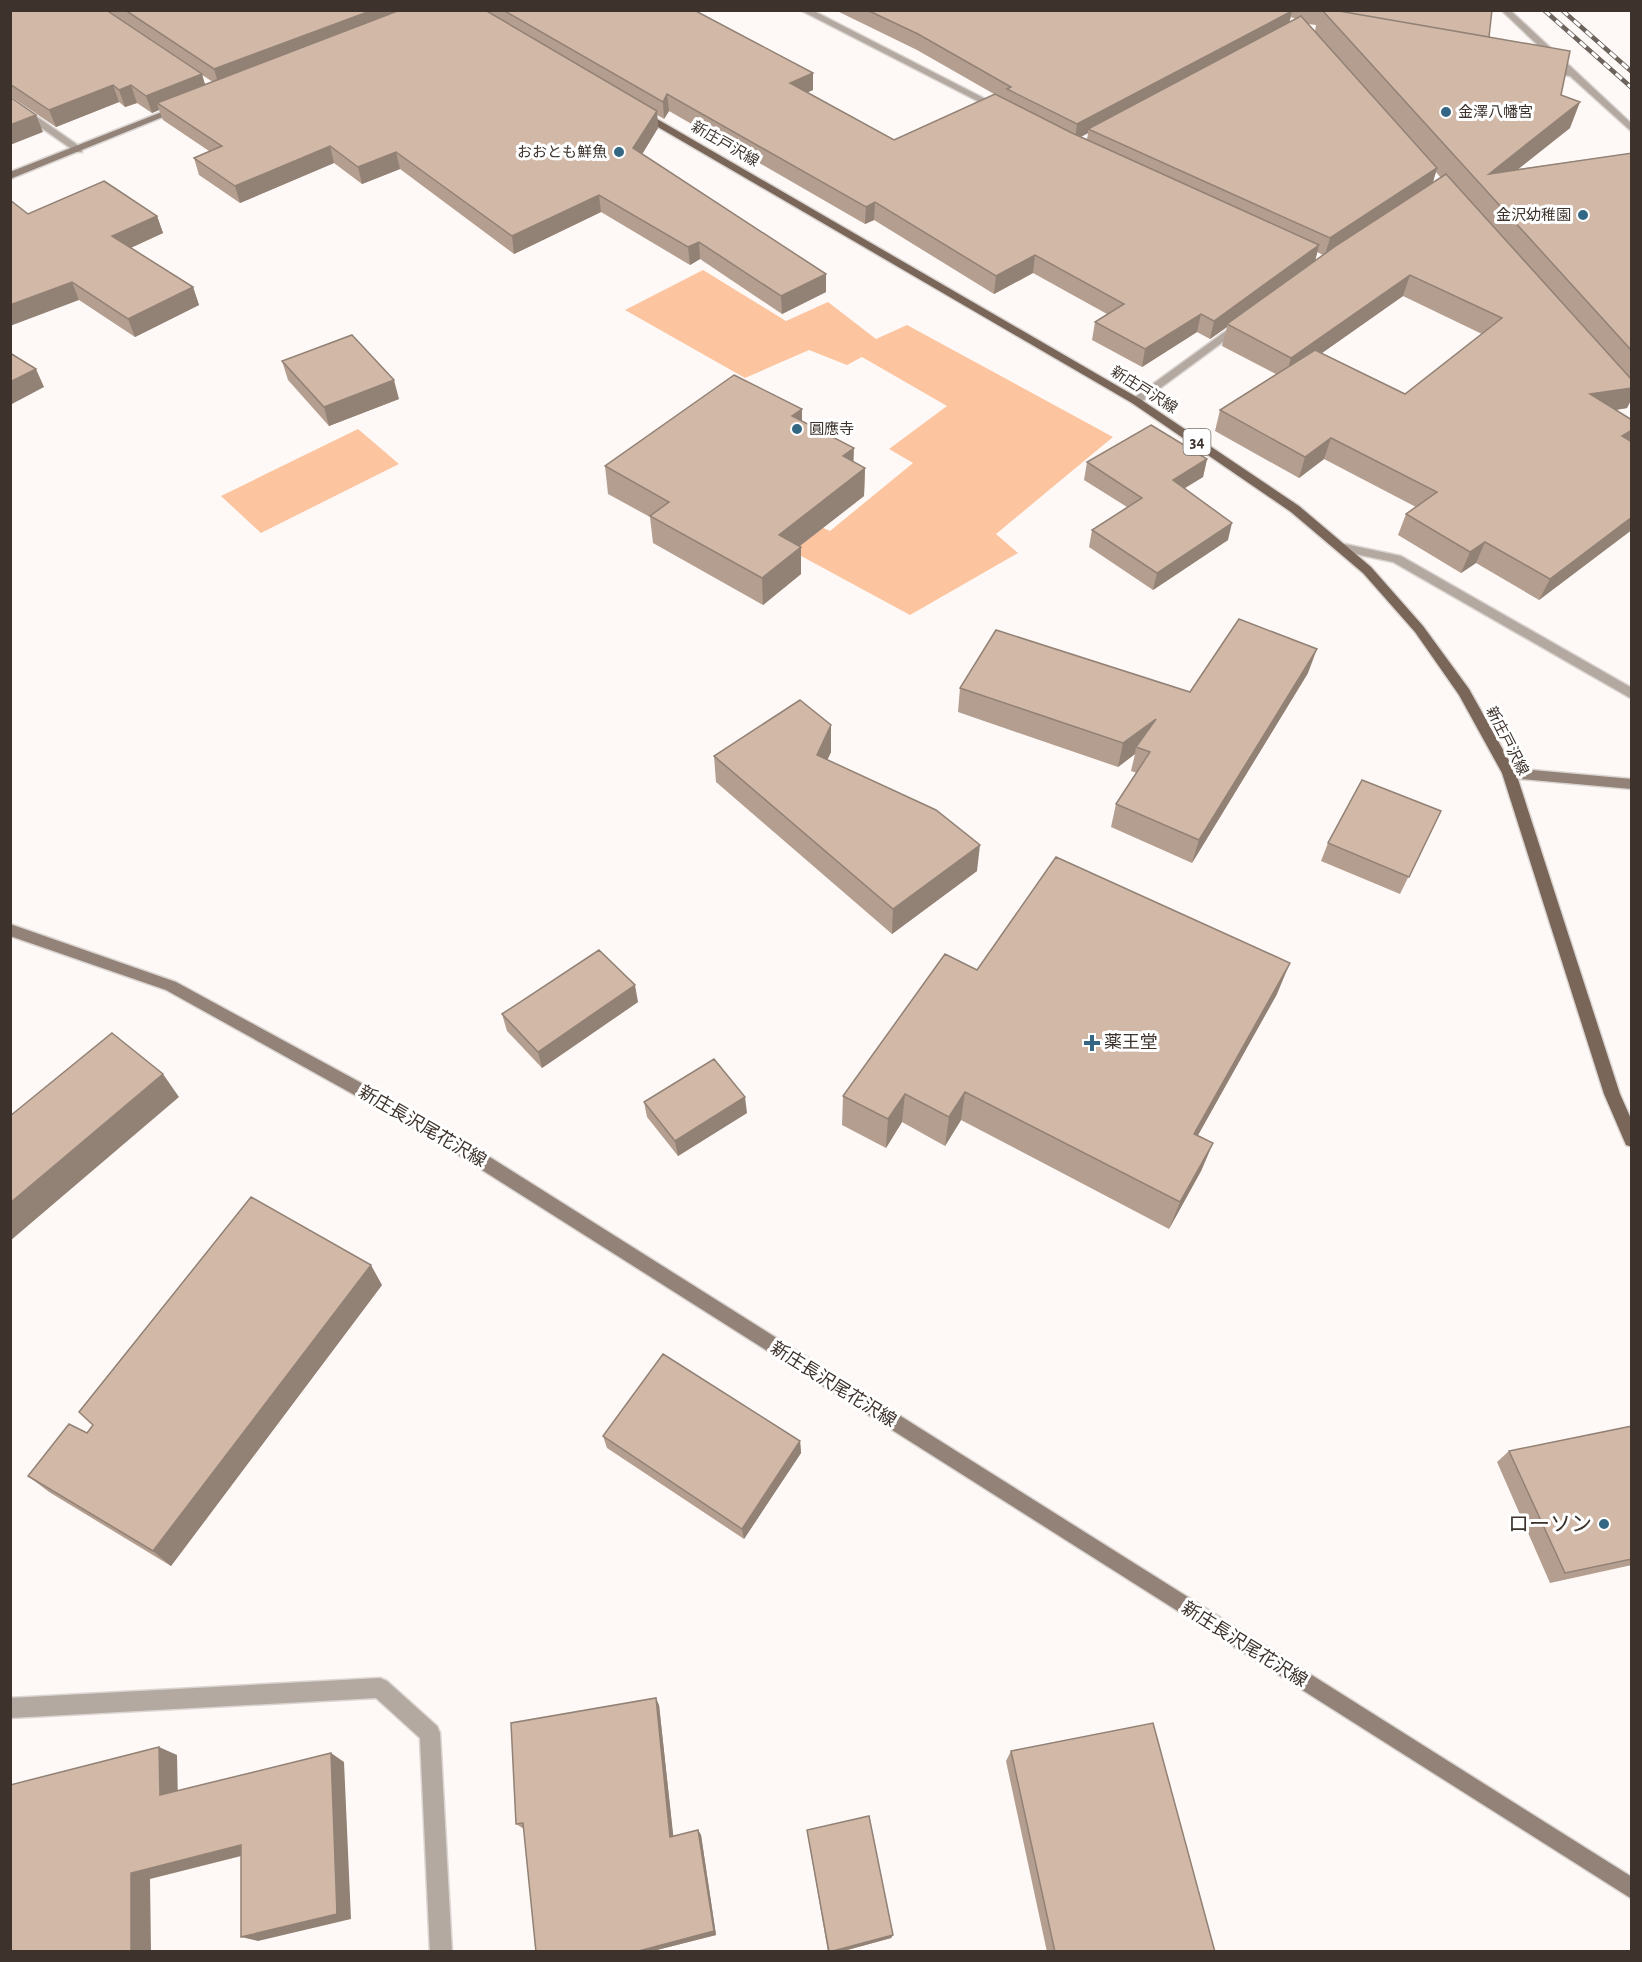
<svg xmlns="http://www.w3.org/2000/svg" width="1642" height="1962" font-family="'Alegreya Sans','Noto Sans JP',sans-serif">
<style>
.green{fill:#fcc5a0}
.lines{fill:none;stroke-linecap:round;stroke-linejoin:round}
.lane-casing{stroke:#dbd5d2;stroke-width:3}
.street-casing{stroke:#dbd5d2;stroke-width:3}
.secondary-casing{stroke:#dbd5d2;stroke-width:3}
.primary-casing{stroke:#dbd5d2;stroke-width:3}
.lane{fill:#b4a9a1;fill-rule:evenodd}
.street{fill:#b4a9a1;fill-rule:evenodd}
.secondary{fill:#928277;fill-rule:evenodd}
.primary{fill:#796659;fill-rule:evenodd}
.rail-casing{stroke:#6d645e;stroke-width:4.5}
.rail{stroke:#fff;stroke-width:3;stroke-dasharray:8;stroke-linecap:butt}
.wall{fill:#b49e90;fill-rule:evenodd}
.shaded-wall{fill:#928175}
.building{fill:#d1b8a7;stroke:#928175;stroke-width:1.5}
.poi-dot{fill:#346784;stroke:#fff;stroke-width:2}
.labels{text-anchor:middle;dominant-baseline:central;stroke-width:6;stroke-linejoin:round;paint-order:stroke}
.far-poi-label{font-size:15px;fill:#3d332c;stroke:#fff;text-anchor:start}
.far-street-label{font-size:15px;fill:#3d332c;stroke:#fff}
.shield{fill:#fff;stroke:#77706b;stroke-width:1.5}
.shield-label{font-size:16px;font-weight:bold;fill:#3d332c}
.poi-label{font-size:18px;fill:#3d332c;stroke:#fff;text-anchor:start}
.street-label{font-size:18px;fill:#3d332c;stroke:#fff}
.near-poi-label{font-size:21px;fill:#3d332c;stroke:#fff;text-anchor:end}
</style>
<rect width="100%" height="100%" fill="#fef9f6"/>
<path class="green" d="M703,270l83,51 42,-19 48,37 31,-14 206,112 -117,97 22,19 -108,62 -120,-65 29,-24 11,5 83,-68 -24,-14 58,-43 -85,-49 -15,8 -38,-15 -64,28 -120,-68z
M358,429l41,35 -138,69 -40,-37z"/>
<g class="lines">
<defs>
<path id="lane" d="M1340,543l61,13 231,132v11l-239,-137 -57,-12 -2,-3z
M380,1678l7,3 50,45 3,7 12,219h-22l-10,-214 -44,-40 -366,20v-20z"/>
<path id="street" d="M800,10h12l193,99 -8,2z
M1501,10h9l122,114v8l-62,-56 -28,-5 -1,-2 4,-3 18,3z
M10,98l72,50v4h-6l-66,-46z
M1237,323l9,2 -106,78h-8v-4z"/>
<path id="secondary" d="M177,106l8,2 -175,71v-7z
M1509,768l123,11v10l-123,-11 -7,-5z
M10,924l166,58 266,145 1190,750v22l-1202,-762 -264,-147 -156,-54z"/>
<path id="primary" d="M639,112h6l495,287 159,107 72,61 52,59 46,63 47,84 104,321 12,27v26l-6,-2 -22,-51 -102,-321 -43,-78 -44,-63 -52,-59 -72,-61 -159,-109 -493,-287z"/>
</defs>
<use href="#lane" class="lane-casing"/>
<use href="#street" class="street-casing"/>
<use href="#secondary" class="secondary-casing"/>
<use href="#primary" class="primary-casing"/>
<use href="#lane" class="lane"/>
<use href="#street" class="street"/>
<use href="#secondary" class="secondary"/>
<use href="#primary" class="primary"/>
<defs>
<path id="rail" d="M1544,10l88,78
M1562,10l70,62"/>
</defs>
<use href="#rail" class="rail-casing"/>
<use href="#rail" class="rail"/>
</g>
<path class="wall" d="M10,10h684l119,80 -6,2 87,48 100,-46 -77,-44 -82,-40h657l-3,27 72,58 9,33 -52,41 114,-16v245l-5,10 -12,2 17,10v111l-3,1 -90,68 -63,-37 -15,10 -63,-38 8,-21 10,-7 -92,-48 -25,19 -84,-47 5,-21 56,-36 -54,-28 5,-19 -17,12 -13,-7 -55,35 -50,-27 3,-18 12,-8 -74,-41 -39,21 -120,-74 -9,4 -196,-113 -5,8 -7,-4 1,13 -16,26 184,120v18l-44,22 -82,-55 -10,6 -89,-53 -87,42 -114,-85 -38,15 -28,-21 -94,40 -41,-28 -5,-17 15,-7 -46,-31 -4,-10 -7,3 -15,-10 -12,4 -6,-5 -63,25 -46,-31zM1291,17l5,2 -7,4zM1308,24l8,1 -1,6zM202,75l11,7 -8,3zM1088,133l-1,6 -6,-2zM1436,172l5,6 -9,5zM1317,252l6,3 -8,6zM1403,296l79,38 -77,60 -83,-41z
M28,214l129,2 6,17 -32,15 62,39 6,18 -64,32 -56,-37z
M282,361l117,38 -70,27 -41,-46z
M802,421l52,41 11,6 -1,28 -64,50 1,1v27l-38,31 -110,-62 -3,-26 -42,-23 -3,-28z
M1207,459l-4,18 -18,11 43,52 -75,50 -64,-43 3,-17 35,-23 -43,-27 3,-18z
M1308,673l-116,190 -81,-36 5,-23 21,-31 -6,-2 4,-17 -17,13 -160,-55 2,-24 230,4z
M831,752l-4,8 150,111 -85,63 -176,-152 -2,-26z
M1441,811l-41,83 -79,-33 7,-18z
M977,970l300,24 -79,141 15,8 -12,28 -32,58 -208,-109 -16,26 -43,-24 -16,26 -44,-23 1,-29z
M638,1002l-96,66 -35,-37 -5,-17z
M644,1102l103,11 -69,43 -31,-39z
M382,1285l-211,281 -122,-74 -21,-16 59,-43z
M1632,1426v139l-82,18 -53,-121 12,-11z
M603,1436l197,5 1,12 -57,86 -137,-91z
M659,1705l14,131 25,-6 3,5 15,100 -67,17h-113l-12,-123 -8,-5z
M1011,1751l204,201h-168l-41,-191z
M807,1830l86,105 -2,3 -51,14h-12z"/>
<path class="shaded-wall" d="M373,10h48l-202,76 -5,-17z
M1292,11l-4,16 -200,102v4l-13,7 2,-16z
M813,73v17l-22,10 -1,-17z
M202,74l5,17 -50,12 2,7 -7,3 -6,-17z
M113,85l6,17 -63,25 -7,-17z
M131,85l6,18 -12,4 -6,-17z
M667,94l2,17 -5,8 -1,-17z
M1580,102l-10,26 -82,65 1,-19z
M657,111l1,17 -23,38 -2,-18z
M36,115l7,17 -33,13v-20z
M330,146l4,17 -94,40 -5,-17z
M396,152l4,17 -38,15 -4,-17z
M1437,168l-5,18 -107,69 5,-17z
M599,195l2,17 -87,42 -2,-18z
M875,202l-1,18 -9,4 1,-17z
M157,216l6,17 -44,20 -7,-17z
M699,242l1,17 -10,6 -2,-18z
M1319,245l-4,17 -88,62v3l-17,12 4,-18z
M1035,255l-2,18 -39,21 2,-18z
M826,274v18l-44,22 -1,-18z
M1410,275l-7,21 -118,83 6,-21z
M72,282l7,18 -69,26v-21z
M193,287l6,18 -64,32 -7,-18z
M1201,314l-4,18 -55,35 3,-18z
M36,369l8,18 -34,18v-23z
M394,380l5,19 -70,27 -5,-19z
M1632,388v10l-5,10 -47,8 10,-22z
M802,409v28l-10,-21z
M1632,430v13l-10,-7z
M1331,438l-7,21 -25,19 6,-21z
M854,448l-1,28 -10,-20z
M1207,459l-4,18 -33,20 3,-17z
M865,468l-1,28 -85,66v-27z
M1632,517v9l-3,6 -90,68 11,-21z
M1232,523l-4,17 -75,50 4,-17z
M1485,542l-9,21 -15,10 9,-21z
M801,547v27l-38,31 -1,-27z
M1317,649l-9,24 -116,190 7,-23z
M1156,719l-20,28 -1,7 -17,13 5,-24z
M831,725v27l-14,30v-27z
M980,845l-3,26 -85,63 1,-25z
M1290,963l-13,31 -94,168 11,-28z
M635,985l3,17 -96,66 -4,-16z
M163,1074l16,23 -169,144v-38z
M965,1092l-4,28 -16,26 4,-29z
M905,1094l-3,28 -16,26 2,-29z
M745,1097l2,16 -69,43 -3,-15z
M1213,1143l-12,28 -32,58 11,-27z
M371,1265l11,20 -211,281 -18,-15z
M800,1441l1,12 -57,86 -2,-10z
M656,1698l3,7 15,137 -4,-5z
M159,1747l18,8 1,47 -18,-7z
M331,1753l13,9 7,157 -93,22 -17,-4z
M698,1830l3,5 15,100 -67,17h-14z
M241,1845l16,7 -107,27 1,73h-20v-79z
M893,1935l-2,3 -51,14h-10z"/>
<path class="building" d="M10,10h96l96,64 -56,22 -15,-11 -12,5 -6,-5 -64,25 -39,-26z
M125,10h248l-159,59z
M400,10h85l172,101 -24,37 193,126 -45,22 -82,-54 -11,5 -89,-52 -87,41 -116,-84 -38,15 -28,-21 -95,40 -41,-28 28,-12 -65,-43z
M503,10h191l119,63 -23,10 104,57 101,-46 77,39 247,112 -105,76 -13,-7 -56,35 -50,-27 29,-18 -89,-49 -39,21 -121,-74 -9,5 -199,-113 -4,8z
M867,10h423l2,1 -215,113 -70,-35 4,-2 -93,-53z
M1322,10h11l237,41 -9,44 19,7 -91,72 143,-21v198z
M1333,10h159l-3,27z
M1301,16l136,152 -107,70 -242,-109z
M10,97l26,18 -26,10z
M1446,174l186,206v8l-42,6 42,26v10l-10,6 10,6v75l-82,62 -65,-37 -15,10 -64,-38 31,-22 -106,-54 -26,19 -85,-47 95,-60 90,44 97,-76 -92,-43 -119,83 -64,-34 110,-79z
M104,181l53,35 -45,20 81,51 -65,32 -56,-37 -62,23v-105l18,14z
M352,335l42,45 -70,27 -42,-46z
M10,353l26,16 -26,13z
M734,375l68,34 -10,7 62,32 -11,8 22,12 -86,67 22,12 -39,31 -112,-62 19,-14 -64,-36z
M1151,425l56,34 -34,21 59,43 -75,50 -65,-43 50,-32 -55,-36z
M1239,619l78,30 -118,191 -83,-36 34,-52 -14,-5 20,-28 -33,24 -163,-55 36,-58 194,62z
M800,700l31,25 -14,30 119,55 44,35 -87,64 -179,-153z
M1362,780l79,31 -32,66 -81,-34z
M1056,857l234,106 -96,171 19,9 -33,59 -215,-110 -16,25 -44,-23 -17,25 -45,-23 102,-142 32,16z
M599,950l36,35 -97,67 -36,-38z
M112,1033l51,41 -153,129v-87z
M714,1059l31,38 -70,44 -31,-39z
M251,1197l120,68 -218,286 -125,-75 41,-52 18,9 6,-8 -14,-13z
M663,1354l137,87 -58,88 -139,-93z
M1632,1426v133l-67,14 -56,-122z
M656,1698l14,139 28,-7 16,101 -79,21h-99l-13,-129 -7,1 -5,-101z
M1153,1723l62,229h-160l-44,-201z
M159,1747l1,48 171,-42 6,161 -96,23v-92l-110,28v79h-121v-167z
M869,1816l24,119 -64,17 -22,-122z"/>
<g class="poi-dot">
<circle cx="1446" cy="112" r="6"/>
<circle cx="619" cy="152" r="6"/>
<circle cx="1583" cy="215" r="6"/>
<circle cx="797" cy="429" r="6"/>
<path d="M1089 1034h6v6h6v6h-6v6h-6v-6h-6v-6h6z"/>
<circle cx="1604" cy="1524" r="6"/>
</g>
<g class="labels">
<g class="far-poi-label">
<text x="1458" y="112">金澤八幡宮</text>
<text x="607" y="152" text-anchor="end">おおとも鮮魚</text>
<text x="1571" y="215" text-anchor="end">金沢幼稚園</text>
<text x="809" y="429">圓應寺</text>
</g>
<g class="far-street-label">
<text transform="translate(725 144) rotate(30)">新庄戸沢線</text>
<text transform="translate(1144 390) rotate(32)">新庄戸沢線</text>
<text transform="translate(1507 741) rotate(63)">新庄戸沢線</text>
</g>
<rect class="shield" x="1183.5" y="429" width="27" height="26" rx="4.5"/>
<g class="shield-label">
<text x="1197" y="442">34</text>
</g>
<g class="poi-label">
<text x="1104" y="1043">薬王堂</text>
</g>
<g class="street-label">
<text transform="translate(422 1127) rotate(30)">新庄長沢尾花沢線</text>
<text transform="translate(833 1385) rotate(32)">新庄長沢尾花沢線</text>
<text transform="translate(1244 1645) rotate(32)">新庄長沢尾花沢線</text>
</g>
<g class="near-poi-label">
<text x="1592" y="1524">ローソン</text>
</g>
</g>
<rect width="1642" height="1962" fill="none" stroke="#3d332c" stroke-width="24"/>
</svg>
